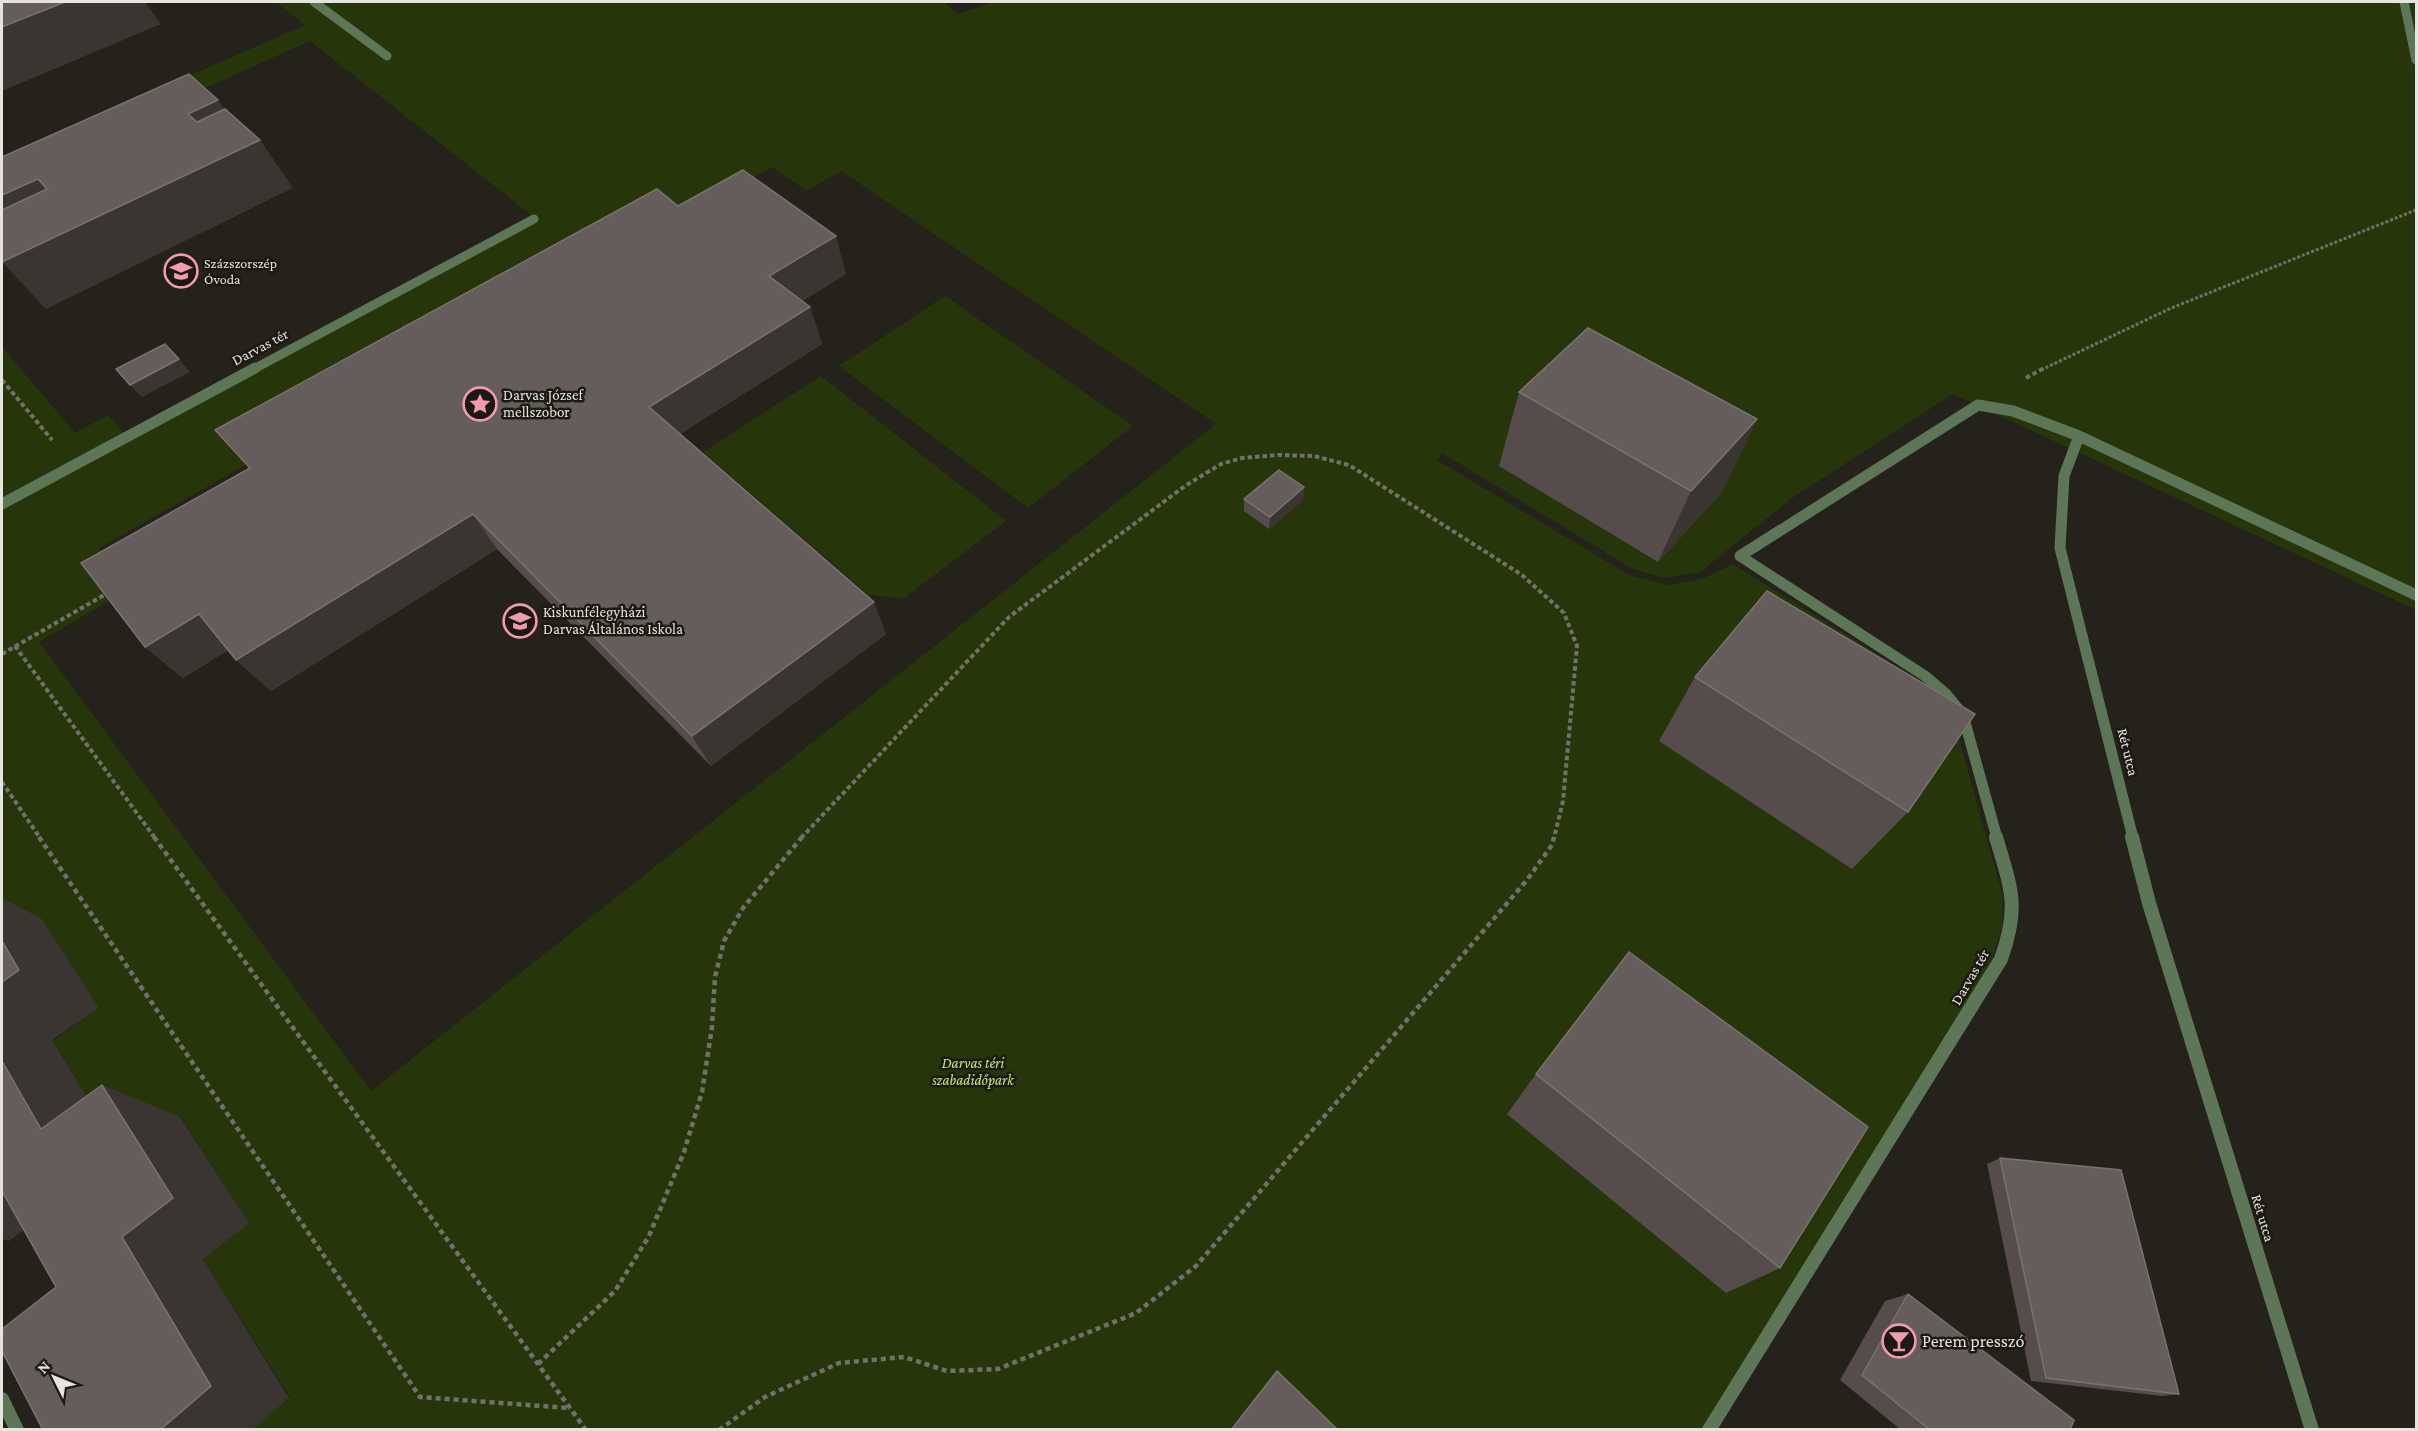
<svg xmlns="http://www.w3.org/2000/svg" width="2418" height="1431" font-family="'Crimson Pro',serif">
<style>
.green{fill:#27360a;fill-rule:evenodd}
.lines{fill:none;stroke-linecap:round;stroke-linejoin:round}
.path-far2{stroke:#72706a;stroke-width:3;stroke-dasharray:3 2;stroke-linecap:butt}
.path-far1{stroke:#72706a;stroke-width:4;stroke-dasharray:4.5 3;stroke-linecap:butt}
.path{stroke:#72706a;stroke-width:4.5;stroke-dasharray:5 4;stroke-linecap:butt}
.service{stroke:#5e7658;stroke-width:9}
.minor-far2{stroke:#5e7658;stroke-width:9}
.minor-far1{stroke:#5e7658;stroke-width:11}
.minor{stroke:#5e7658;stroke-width:14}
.tertiary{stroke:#5e7658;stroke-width:9}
.wall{fill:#564c4c}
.shaded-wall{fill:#3b3532}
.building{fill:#655d5c;stroke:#797270;stroke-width:1.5}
.labels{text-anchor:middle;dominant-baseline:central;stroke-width:5;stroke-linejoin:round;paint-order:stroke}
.far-poi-label{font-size:14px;fill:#e5e4df;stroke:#1b1912;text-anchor:start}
.street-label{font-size:15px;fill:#e5e4df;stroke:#1b1912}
.poi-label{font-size:15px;fill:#e5e4df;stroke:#1b1912;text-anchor:start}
.park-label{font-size:15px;font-style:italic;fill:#c0ec7a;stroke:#1b1912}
.near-poi-label{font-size:18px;fill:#e5e4df;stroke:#1b1912;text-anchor:start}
</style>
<rect width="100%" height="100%" fill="#24221b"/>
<path class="green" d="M276,2h668l14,12 36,-12h1422v608l-463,-216 -161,104 -92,74 -36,6 -31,-9 -191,-116 -5,7 194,116 38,9 33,-6 31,-15 187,117 19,16 14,20 50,180 -1,30 -9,28 -21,42 -270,432h-1450l38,-32 -87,-138 45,-37 -68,-106 -55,41 -72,-116 46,-33 -57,-89 -40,27v-599l73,86 33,-18 19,22 408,-219 -225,-177 -308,138v-21l303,-133zM772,167l35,24 34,-20 375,253 -845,667 -332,-449 92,-54 -32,-40z
M945,296l188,130 -105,82 -189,-142z
M821,376l185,145 -102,77 -35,-3 -166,-143z"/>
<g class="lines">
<path class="path-far2" d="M2041,370l128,-61 247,-99"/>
<path class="path-far1" d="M2026,378l18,-10
M2,380l50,60
M15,646l140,192
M2,654l104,-60
M2,782l38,56
M801,838l208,-221 176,-131 36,-22 21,-6 37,-3 35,1 35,9 173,110 42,38 13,33 -14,155 -9,37"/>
<path class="path" d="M39,837l381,560 149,11
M154,837l432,593
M538,1364l77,-73 34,-55 35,-84 18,-60 10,-65 3,-50 9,-36 19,-33 59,-71
M719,1430l46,-33 74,-34 65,-6 43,14 51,-2 138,-56 60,-47 331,-386 25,-35 2,-8"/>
<path class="service" d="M314,2l73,54"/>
<path class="minor-far2" d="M252,370l282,-151"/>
<path class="minor-far1" d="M2079,436l-15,40 -4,72 73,290
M2,504l253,-136
M1997,838l-34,-123 -17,-21 -21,-18 -185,-120 238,-151 35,6 66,25 337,159"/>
<path class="minor" d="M2132,837l17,66 163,527
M2,1399l15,31
M1709,1430l292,-471c19,-54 10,-70 -5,-122"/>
<path class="tertiary" d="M2404,2l12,58"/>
</g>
<path class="wall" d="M846,274l-44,27 8,6 12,37 -142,90 206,200 -175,132 -214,-217 -226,142 -35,-31 -8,-10 -45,28 -38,-31 105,-179z
M1519,392l238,27 -36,74 -63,69 -159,-96z
M1304,487l-1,13 -34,29 -25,-18v-12z
M1695,677l213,135 -56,57 -193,-128z
M1536,1074l244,194 -54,25 -219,-179z
M2000,1158l179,236 -17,2 -131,-15 -44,-217z
M1908,1294l162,136h-169l-61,-50 45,-79z"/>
<path class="shaded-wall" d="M65,2h80l16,22 -159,67v-64z
M218,100l32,45 10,-5 33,48 -247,121 -44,-47v-67l36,-16 40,47 110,-112z
M836,236l10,38 -64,39 -13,-37z
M810,307l12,37 -155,98 -18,-35z
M179,359l11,13 -48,25 -12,-12z
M1757,419l-36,74 -63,69 33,-71z
M1304,487l-1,13 -34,29 1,-12z
M473,514l24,35 -226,142 -35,-31z
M874,602l12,32 -175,132 -19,-30z
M199,614l36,32 -52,32 -38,-31z
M2,898l40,21 57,89 -47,32 73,118 -84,-29 -39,-68z
M102,1085l78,32 69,106 -46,36 86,139 -37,32h-92l-38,-193z
M2,1169l74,23 -67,49 -7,-2z"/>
<path class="building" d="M2,2h63l-63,25z
M189,74l29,26 -30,14 9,8 28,-13 35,31 -258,122v-52l45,-21 -9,-10 -36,16v-38z
M743,170l93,66 -67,40 41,31 -161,100 225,195 -182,134 -219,-222 -237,146 -37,-46 -54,33 -64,-84 169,-95 -35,-38 442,-241 21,17z
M1588,328l169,91 -66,72 -172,-99z
M165,344l14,15 -49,26 -14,-16z
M1279,470l25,17 -34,30 -26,-18z
M1767,591l208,123 -67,98 -213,-135z
M2,941l17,29 -17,12z
M1629,952l239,175 -88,141 -244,-194z
M2,1061l39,68 61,-44 71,113 -51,39 89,149 -51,44h-117l-41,-79v-22l54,-42 -54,-96z
M2000,1158l121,12 58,224 -133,-16z
M1908,1294l166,126 -4,10h-140l-68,-55z
M1277,1371l61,59h-107z"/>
<defs>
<symbol id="school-ring" viewBox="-11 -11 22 22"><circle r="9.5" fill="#1b1912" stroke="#f19ab1" stroke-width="1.5"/><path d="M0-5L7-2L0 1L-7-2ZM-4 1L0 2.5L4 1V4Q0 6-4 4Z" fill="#f19ab1"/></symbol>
<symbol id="sight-ring" viewBox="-11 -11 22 22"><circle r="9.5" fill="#1b1912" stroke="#f19ab1" stroke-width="1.5"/><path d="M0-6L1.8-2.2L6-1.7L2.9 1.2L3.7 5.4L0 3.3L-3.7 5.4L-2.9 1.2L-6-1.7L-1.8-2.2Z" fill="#f19ab1"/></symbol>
<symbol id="bar-ring" viewBox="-11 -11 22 22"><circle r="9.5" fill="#1b1912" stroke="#f19ab1" stroke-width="1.5"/><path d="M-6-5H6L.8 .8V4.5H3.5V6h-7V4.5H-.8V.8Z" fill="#f19ab1"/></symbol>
</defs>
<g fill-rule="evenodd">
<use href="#school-ring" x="162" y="252" width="38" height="38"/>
<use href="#sight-ring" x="461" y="385" width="38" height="38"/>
<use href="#school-ring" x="501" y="602" width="38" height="38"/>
<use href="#bar-ring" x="1880" y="1322" width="38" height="38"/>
</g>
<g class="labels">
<g class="far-poi-label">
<text x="204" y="263">Százszorszép<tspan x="204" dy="16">Óvoda</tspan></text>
</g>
<g class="street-label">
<text transform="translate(260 347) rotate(-28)">Darvas tér</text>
<text transform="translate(2128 752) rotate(76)">Rét utca</text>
<text transform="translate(1970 977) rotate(-60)">Darvas tér</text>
<text transform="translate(2263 1218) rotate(73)">Rét utca</text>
</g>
<g class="poi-label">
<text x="503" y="395">Darvas József<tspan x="503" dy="17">mellszobor</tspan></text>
<text x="543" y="612">Kiskunfélegyházi<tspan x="543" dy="17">Darvas Általános Iskola</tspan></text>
</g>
<g class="park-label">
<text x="973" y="1063">Darvas téri<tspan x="973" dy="17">szabadidőpark</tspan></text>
</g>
<g class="near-poi-label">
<text x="1922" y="1341">Perem presszó</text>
</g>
</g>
<rect width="2418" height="1431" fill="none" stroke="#e5e4df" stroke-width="6"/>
<g transform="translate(54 1377) rotate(313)" stroke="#1b1912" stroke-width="4.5" paint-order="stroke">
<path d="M0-4.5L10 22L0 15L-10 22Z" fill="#e5e4df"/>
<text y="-9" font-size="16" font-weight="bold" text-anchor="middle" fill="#e5e4df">N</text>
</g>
</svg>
